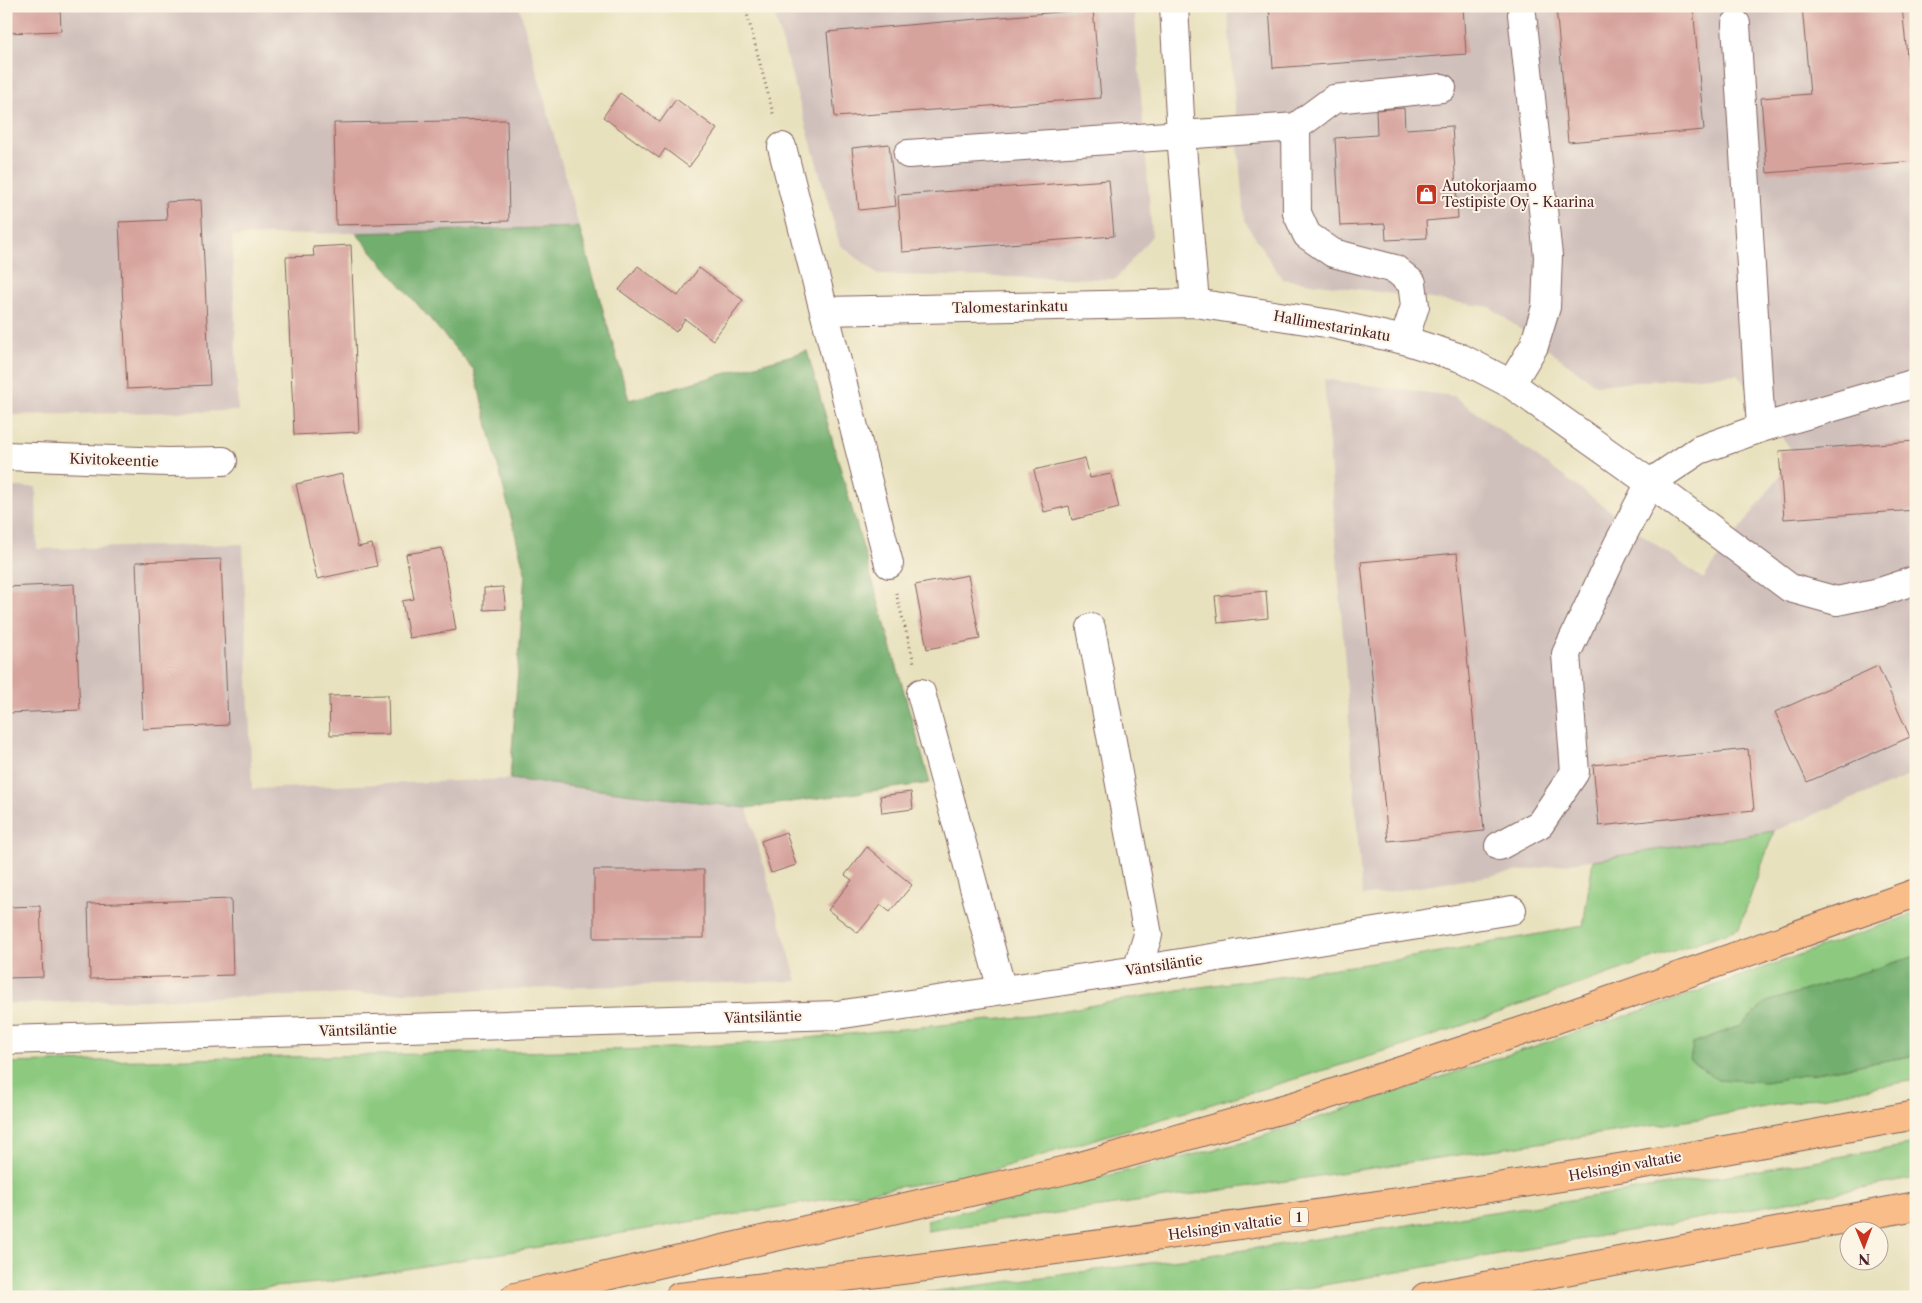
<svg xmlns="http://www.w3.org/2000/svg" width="1922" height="1303" font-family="'Libre Caslon Text',serif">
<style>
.industrial{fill:#d0c0bc}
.green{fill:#8dca80;stroke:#6c7456}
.forest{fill:#72ae6e;stroke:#5e664c}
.building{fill:#d6a29c}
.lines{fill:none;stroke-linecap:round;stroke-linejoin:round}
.minor-casing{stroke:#81635e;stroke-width:30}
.highway-casing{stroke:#81635e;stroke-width:30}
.path{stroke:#81635e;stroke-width:3;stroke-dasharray:1 4;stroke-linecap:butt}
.minor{stroke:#fff;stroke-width:28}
.highway{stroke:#f8bd89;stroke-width:28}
.labels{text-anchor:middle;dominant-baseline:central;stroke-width:4;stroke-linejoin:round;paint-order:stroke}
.shield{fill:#fcf5e5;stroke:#7f5f63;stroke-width:1}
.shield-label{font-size:12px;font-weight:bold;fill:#4a1f2b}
.poi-label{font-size:14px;fill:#4a1f2b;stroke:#fcf5e5;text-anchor:start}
.street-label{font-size:14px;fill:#4a1f2b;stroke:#fcf5e5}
</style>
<rect width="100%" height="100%" fill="#fcf5e5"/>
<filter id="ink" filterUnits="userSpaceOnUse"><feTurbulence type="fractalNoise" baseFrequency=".02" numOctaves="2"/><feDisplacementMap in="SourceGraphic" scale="10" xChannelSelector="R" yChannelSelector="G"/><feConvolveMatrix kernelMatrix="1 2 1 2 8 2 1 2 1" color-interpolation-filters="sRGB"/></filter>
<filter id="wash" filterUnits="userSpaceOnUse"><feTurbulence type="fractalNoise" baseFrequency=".0096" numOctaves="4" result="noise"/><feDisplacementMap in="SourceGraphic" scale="20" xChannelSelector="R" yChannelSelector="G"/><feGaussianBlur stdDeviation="1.12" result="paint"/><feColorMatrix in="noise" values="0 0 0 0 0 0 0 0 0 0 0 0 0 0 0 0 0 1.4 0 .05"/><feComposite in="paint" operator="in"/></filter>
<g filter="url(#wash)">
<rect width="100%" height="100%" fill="#e8e1be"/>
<path class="industrial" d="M6,6h513l60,221 -347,9 6,175 -232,4z
M772,6h362l18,230 -36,43 -236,-4 -40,-30z
M1227,6h689v767l-142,58 -412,65 -38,-517 130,17 249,183 92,-124 -58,-81 -141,11 -106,-78 -208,-28 -38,-59z
M6,487h30l1,62 206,-5 9,245 258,-10 237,29 50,173 -791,23z"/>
<path class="green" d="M1774,831l-35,97 -338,119 -418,126 -655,109 -162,15h-160v-234l645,-14 117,-7 264,-26 147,-26 222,-31 182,-33 10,-66z
M1916,913v43l-149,46 -27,24 -47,17 72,39 151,-27v25l-224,40 -440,66 -325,45v-11l318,-78 426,-141z
M1916,1144v34l-231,43 -429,76h-364l333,-44 456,-70z"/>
<path class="forest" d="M579,227l50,173 178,-49 123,432 -183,25 -237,-29 15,-206 -51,-203 -118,-137z
M1916,956v99l-151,27 -49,-3 -26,-19 3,-17 47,-17 27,-24z"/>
<g id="blocks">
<path class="building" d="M6,6h54l1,25 -55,2z
M1269,6h194l3,48 -193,14z
M1556,6h137l11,124 -136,12z
M1802,6h100l8,80h6v75l-149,12 -6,-75 49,-4z
M1093,9l8,89 -266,19 -8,-85z
M620,93l40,29 16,-23 41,30 -28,38 -24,-18 -6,9 -56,-41z
M1404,108l1,21 47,-3 6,92 -32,3 1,17 -41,2 -1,-16 -45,2 -5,-88 42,-3 -1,-25z
M507,120l2,101 -173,4 -2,-102z
M889,144l7,62 -37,4 -7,-62z
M1109,180l5,56 -212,16 -4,-57z
M201,200l9,185 -83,4 -8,-167 48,-2 -1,-18z
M351,245l8,187 -65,3 -8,-178 28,-1 -1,-9z
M638,266l40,30 21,-28 44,32 -30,40 -28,-21 -9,13 -57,-42z
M1916,441v69l-132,9 -5,-68z
M1085,458l5,20 21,-4 8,34 -47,12 -3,-14 -25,6 -10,-42z
M342,474l16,73 14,-3 5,22 -60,13 -21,-95z
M442,548l14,82 -47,8 -7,-37 12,-2 -8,-45z
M1457,553l27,278 -96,10 -27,-279z
M221,559l7,166 -85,4 -7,-167z
M968,575l12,64 -53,10 -12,-64z
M74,584l6,126 -72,3 -2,-126z
M503,587l3,22 -22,1v-22z
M1266,591l2,27 -50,5 -3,-27z
M1878,666l32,71 -103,45 -32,-70z
M388,695l1,39 -59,1 -1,-39z
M1748,749l6,61 -155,16 -6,-61z
M911,792l2,17 -31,4 -2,-17z
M786,832l10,33 -25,8 -10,-32z
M867,847l45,38 -22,27 -9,-7 -23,28 -30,-23 24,-30 -7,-5z
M594,870h110v68h-110z
M231,899l2,76 -143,4 -2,-75z
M40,906l3,71 -37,1v-71z"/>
</g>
</g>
<g filter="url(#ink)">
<use href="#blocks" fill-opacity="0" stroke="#81635e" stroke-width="1"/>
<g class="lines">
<defs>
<path id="minor" d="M1174,6l7,129 14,168 137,21 72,16 57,18 50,26 139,99 140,105 47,13 43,-9 36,-12
M1736,24l25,404
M1296,127l1,86 10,22 26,18 62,16 17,14 3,23 -11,34
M782,147l107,417
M908,154l388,-27 38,-28 108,-11
M825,311l370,-8
M1511,384l23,-38 12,-39 2,-51 -26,-242
M6,456l161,6 56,-1
M1091,628l57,307 -11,35
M921,693l81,297
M1499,846l41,-22 35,-52 -9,-118 52,-110 32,-61 49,-33 62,-22 155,-45
M6,1040l831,-25 300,-45 375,-60"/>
<path id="highway" d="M515,1297l555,-128 227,-64 234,-77 385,-135
M679,1297c310,-36 619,-78 927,-127 104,-16 207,-36 310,-55
M1425,1297l491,-91"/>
</defs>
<use href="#minor" class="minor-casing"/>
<use href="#highway" class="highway-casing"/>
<path class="path" d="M745,6l29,111
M896,593l18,69"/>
<use href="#minor" class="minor"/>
<use href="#highway" class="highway"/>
</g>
</g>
<defs>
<symbol id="shop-square" viewBox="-11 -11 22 22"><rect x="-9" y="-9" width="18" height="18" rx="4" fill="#c8321e" stroke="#fcf5e5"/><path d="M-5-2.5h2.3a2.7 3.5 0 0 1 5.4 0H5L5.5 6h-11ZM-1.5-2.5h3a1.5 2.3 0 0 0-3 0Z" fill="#fff"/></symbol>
</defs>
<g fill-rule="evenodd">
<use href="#shop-square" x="1414" y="182" width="25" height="25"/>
</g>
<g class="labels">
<rect class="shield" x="1290" y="1207.5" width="18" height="19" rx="4"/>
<g class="shield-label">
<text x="1299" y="1217">1</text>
</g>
<g class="poi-label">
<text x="1442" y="186">Autokorjaamo<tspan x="1442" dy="16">Testipiste Oy - Kaarina</tspan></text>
</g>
<g class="street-label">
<text transform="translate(1010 307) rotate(-1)">Talomestarinkatu</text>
<text transform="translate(1332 326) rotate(10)">Hallimestarinkatu</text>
<text transform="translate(114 460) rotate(2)">Kivitokeentie</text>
<text transform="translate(1164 965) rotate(-9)">Väntsiläntie</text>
<text transform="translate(763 1017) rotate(-2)">Väntsiläntie</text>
<text transform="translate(358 1030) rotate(-2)">Väntsiläntie</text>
<text transform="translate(1625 1166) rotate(-10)">Helsingin valtatie</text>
<text transform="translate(1225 1227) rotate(-8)">Helsingin valtatie</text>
</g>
</g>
<rect width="1922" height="1303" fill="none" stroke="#fcf5e5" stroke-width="25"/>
<g transform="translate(1864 1246) rotate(179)"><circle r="24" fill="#fcf5e5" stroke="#b59f9b"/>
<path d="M0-4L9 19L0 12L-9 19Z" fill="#c8321e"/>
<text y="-8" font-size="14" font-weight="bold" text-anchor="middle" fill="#4a1f2b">N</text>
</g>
</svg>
